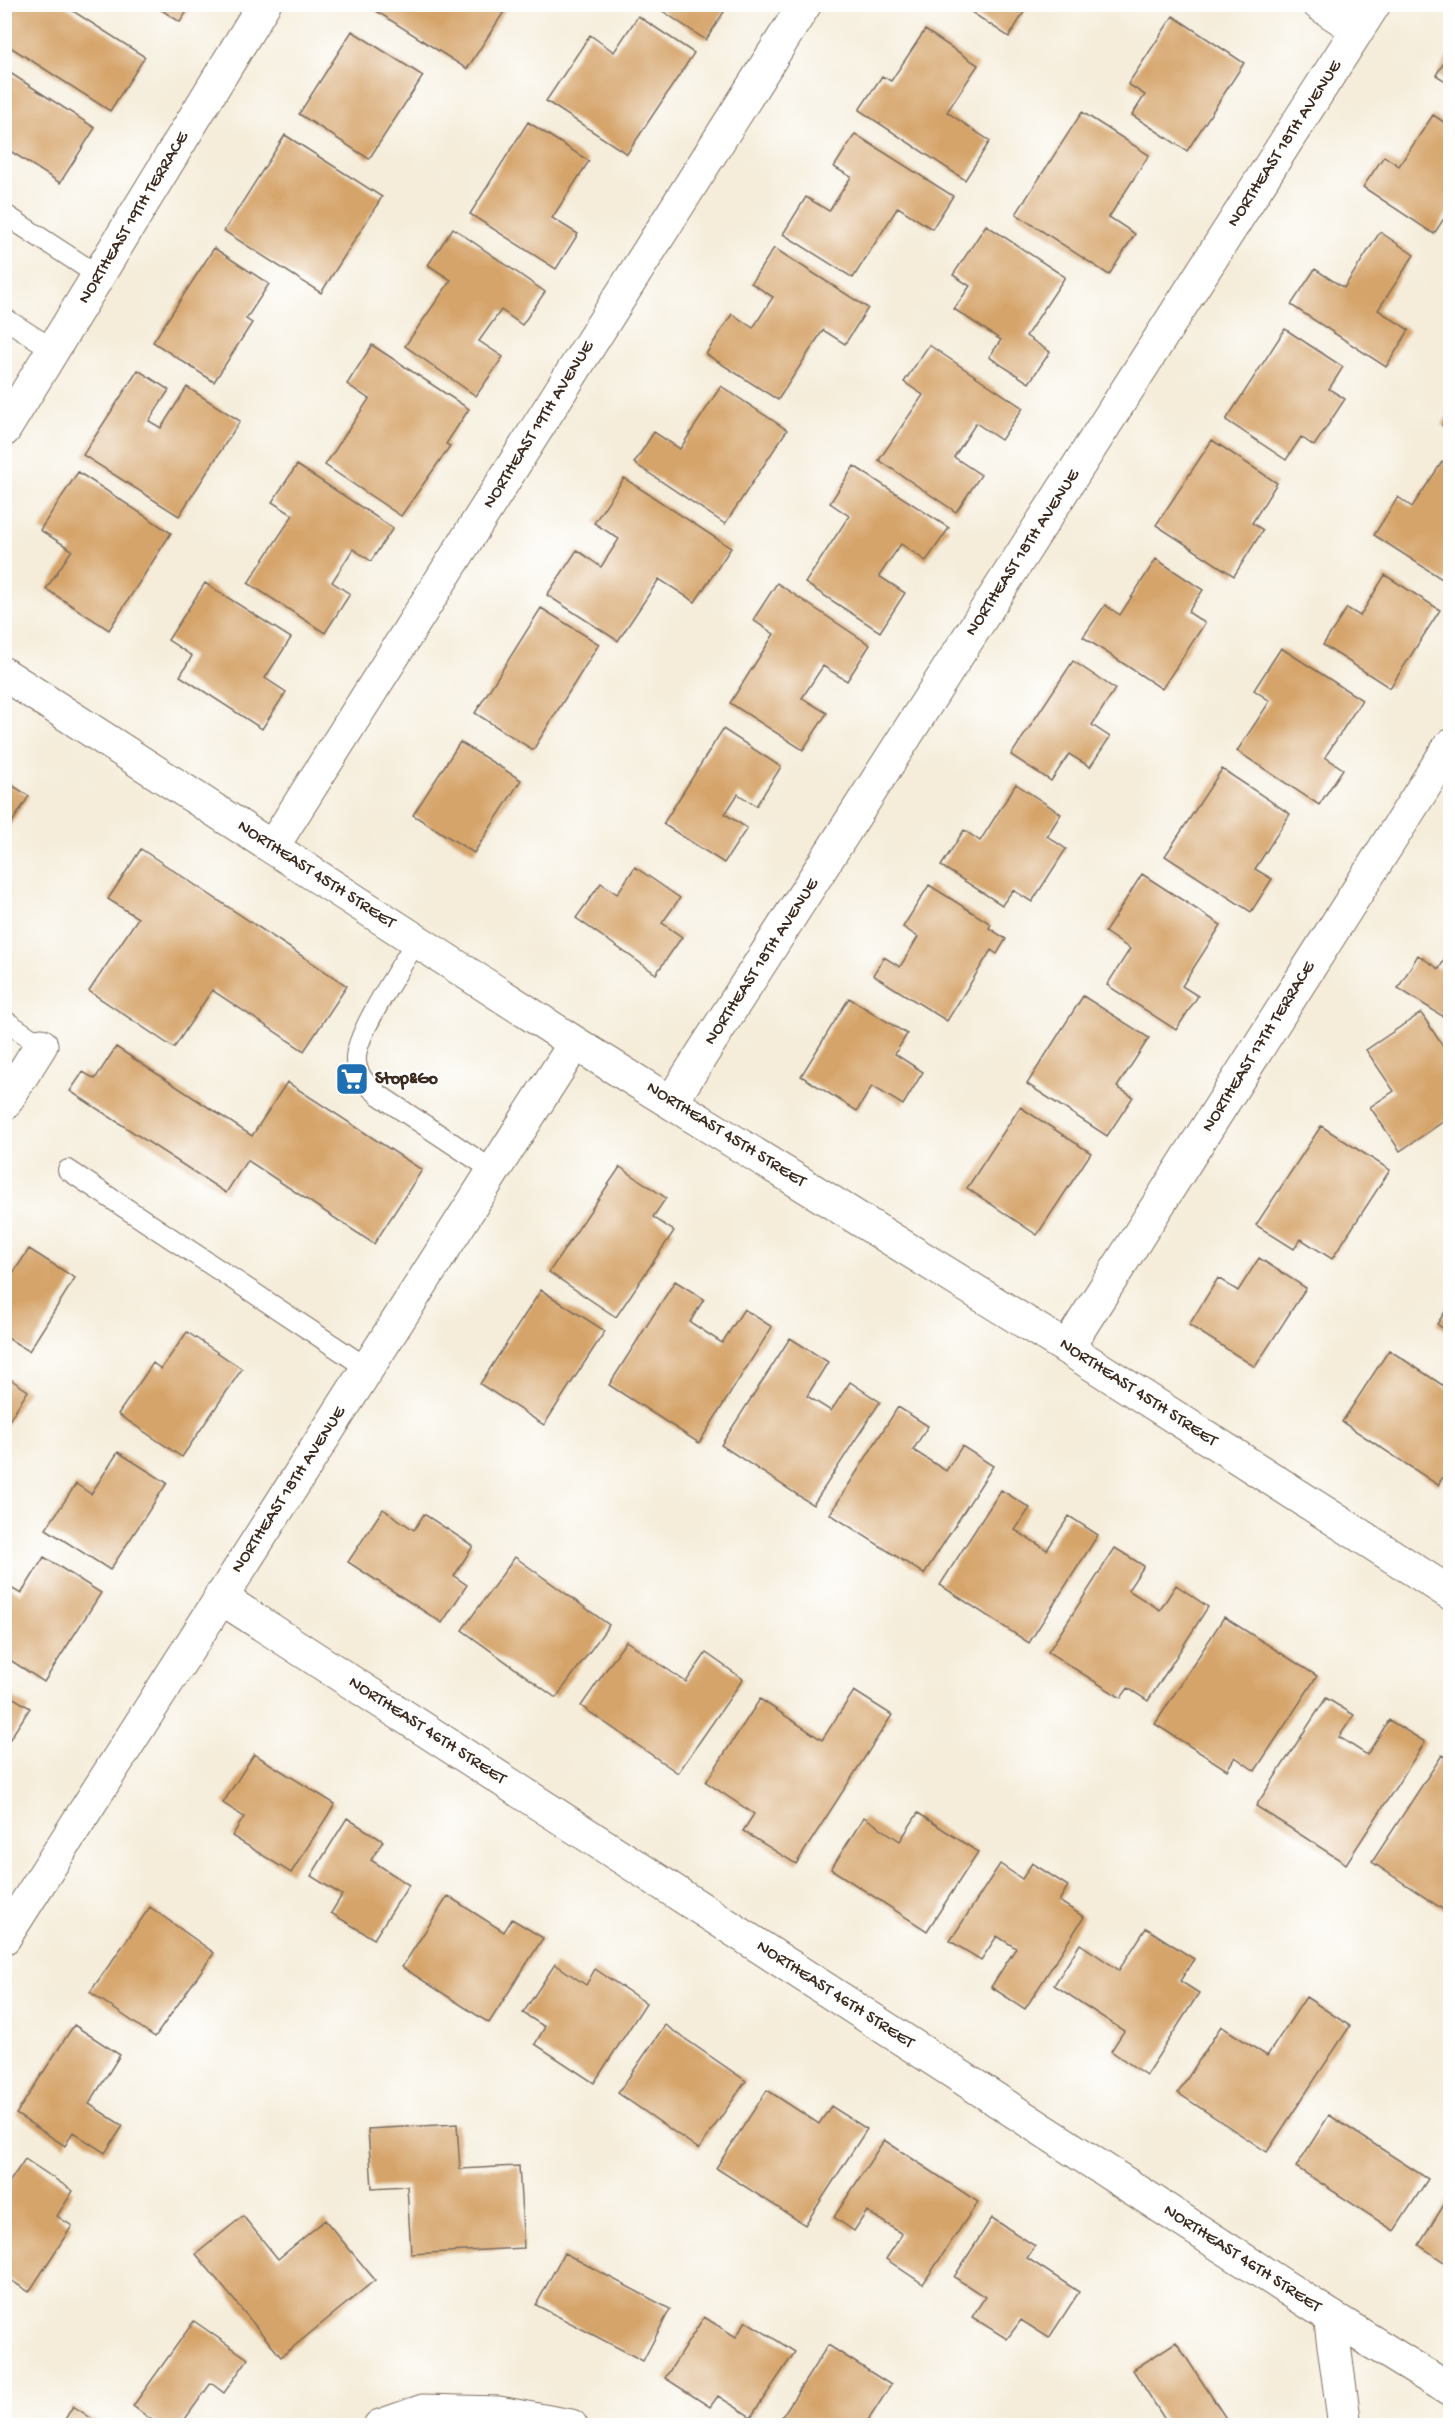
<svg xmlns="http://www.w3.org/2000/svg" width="1455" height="2430" font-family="'Gochi Hand',sans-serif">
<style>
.building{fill:#d5a46b}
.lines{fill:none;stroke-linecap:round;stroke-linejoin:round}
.service-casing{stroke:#7c6e60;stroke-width:22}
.minor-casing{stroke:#7c6e60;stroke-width:35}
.tertiary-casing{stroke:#7c6e60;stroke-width:35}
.service{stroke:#fff;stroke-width:20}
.minor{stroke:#fff;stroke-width:33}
.tertiary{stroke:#fff;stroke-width:33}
.labels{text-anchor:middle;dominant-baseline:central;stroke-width:4.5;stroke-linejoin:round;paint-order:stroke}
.street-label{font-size:18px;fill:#3b2a1e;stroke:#fff}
.poi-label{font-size:18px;font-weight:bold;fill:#3b2a1e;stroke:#fff;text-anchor:start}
</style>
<rect width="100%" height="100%" fill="#fff"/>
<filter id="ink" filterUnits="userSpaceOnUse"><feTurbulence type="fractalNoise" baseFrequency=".0167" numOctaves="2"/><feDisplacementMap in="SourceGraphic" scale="12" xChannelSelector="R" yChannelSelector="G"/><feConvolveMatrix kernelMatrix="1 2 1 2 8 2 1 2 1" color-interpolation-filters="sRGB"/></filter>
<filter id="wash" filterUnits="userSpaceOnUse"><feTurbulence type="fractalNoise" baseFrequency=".008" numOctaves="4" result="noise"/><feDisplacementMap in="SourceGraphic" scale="24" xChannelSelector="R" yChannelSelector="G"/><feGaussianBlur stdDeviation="1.35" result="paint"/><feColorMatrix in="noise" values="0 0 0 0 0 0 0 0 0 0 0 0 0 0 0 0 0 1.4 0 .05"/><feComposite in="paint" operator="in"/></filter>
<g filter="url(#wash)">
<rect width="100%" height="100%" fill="#f5edda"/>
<g id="blocks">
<path class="building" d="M4,4h58l83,53 -35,54 -106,-68z
M152,4h40l-12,18z
M376,4h133l-42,65 -94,-60z
M652,4h77l-23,36z
M959,4h70l-20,33z
M638,16l56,37 -67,101 -81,-53 44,-66 24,17z
M1173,16l71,47 -57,88 -55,-36 13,-20 -17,-11z
M925,30l53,35 -31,47 43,29 -25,39 -106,-70 23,-34 9,5z
M352,31l71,45 -54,83 -70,-45z
M1450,53v31l-14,-9z
M4,69l91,59 -35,55 -56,-36z
M1082,112l67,43 -40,62 26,17 -26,41 -93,-61z
M1433,115l17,11v83l-16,25 -71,-47 21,-31 15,10z
M528,122l61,39 -37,57 26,16 -22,35 -86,-55z
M855,134l98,62 -21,33 -34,-22 -45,71 -70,-44 23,-37 23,14 22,-34 -17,-10z
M285,135l97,62 -61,96 -97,-62z
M986,225l79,52 -39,59 24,16 -21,31 -40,-26 12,-17 -47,-31 16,-23 -17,-11z
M453,228l92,64 -23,33 -21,-15 -22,31 24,16 -27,39 -71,-50 46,-66 -23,-15z
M1380,232l34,23 -36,55 31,20 -23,37 -95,-62 24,-36 29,19z
M214,248l55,36 -23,35 6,4 -38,59 -61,-40z
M774,248l94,60 -23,36 -22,-14 -45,70 -72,-46 26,-40 21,14 20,-31 -22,-14z
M1285,329l58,38 -14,22 16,10 -31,47 -13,-9 -15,23 -60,-40z
M372,345l97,64 -23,35 4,2 -49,70 -76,-51 44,-66 -22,-15z
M929,345l94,63 -22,32 -25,-17 -22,34 27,18 -25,37 -77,-52 44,-65 -19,-13z
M138,370l31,20 -20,31 12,7 26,-41 53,34 -61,95 -96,-61z
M721,386l66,44 -62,94 -91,-61 20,-31 26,17z
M1450,411v19l-8,-5z
M1212,440l65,43 -25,40 11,7 -29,46 -78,-51z
M1442,462l8,5v106l-5,8 -71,-46 24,-38 14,10z
M297,465l96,63 -22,33 -18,-12 -21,33 18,12 -25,39 -77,-50 45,-68 -21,-13z
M854,466l95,62 -23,33 -25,-17 -22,32 26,17 -25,39 -75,-49 44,-67 -19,-13z
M78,472l93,61 -62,97 -63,-41 26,-39 -32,-20z
M624,478l107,70 -36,54 -36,-23 -41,62 -71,-46 30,-45 24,17 18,-28 -25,-16z
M1156,559l47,31 -15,22 17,11 -43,66 -79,-52 22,-32 15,10z
M1385,575l55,35 -50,78 -67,-43 24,-37 13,8z
M205,583l86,55 -26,40 21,14 -24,37 -82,-53 12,-20 -24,-16z
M777,583l93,62 -23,36 -24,-15 -21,32 25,15 -24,37 -73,-47 44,-69 -21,-14z
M541,608l58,36 -66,106 -58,-37z
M1281,648l81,52 -37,57 18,12 -24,36 -82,-54 33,-50 -16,-11z
M1073,661l42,28 -23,36 18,12 -20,30 -21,-13 -18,27 -40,-26z
M723,729l58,38 -25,39 -18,-12 -13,20 22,14 -23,35 -61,-39z
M460,742l61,38 -47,73 -61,-38z
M1222,769l68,45 -35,55 17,10 -21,33 -86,-56z
M4,780l25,16 -25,39z
M1016,784l45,30 -14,22 19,13 -34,53 -19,-12 -11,15 -61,-39 23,-36 16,11z
M141,849l206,137 -43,65 -92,-61 -38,58 -85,-57 49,-73 -30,-19z
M635,867l45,31 -18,25 20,14 -26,37 -80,-56 25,-35 16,11z
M1142,874l79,51 -39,61 16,10 -22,34 -69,-45 23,-36 -25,-17z
M929,885l62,39 -2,4 17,11 -9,15 -6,-4 -44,71 -74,-46 11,-18 16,10 18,-30 -15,-10z
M1450,950v71l-52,-33 20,-33 21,14z
M1083,996l66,42 -32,49 16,10 -26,39 -80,-52z
M849,998l58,36 -12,20 28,18 -20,33 -31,-19 -15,25 -56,-35z
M1421,1013l29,44v60l-50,34 -30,-44 24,-16 -28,-41z
M116,1047l136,89 35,-54 135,88 -48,74 -127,-84 -21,33 -156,-102 13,-19 12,7z
M1020,1107l71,46 -54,82 -70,-47z
M1321,1126l69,44 -58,89 -31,-20 -7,10 -38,-24z
M620,1167l46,31 -13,19 21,14 -58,86 -67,-45z
M29,1249l46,29 -46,73 -25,-15v-49z
M1259,1258l47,30 -51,79 -66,-42 29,-47 20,13z
M675,1281l29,18 -14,23 32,21 22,-34 28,18 -73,116 -90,-58z
M541,1290l64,41 -61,94 -64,-41z
M1450,1304v29l-13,-9z
M187,1332l55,37 -60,88 -64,-43 35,-51 8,6z
M790,1338l38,24 -21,34 24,15 19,-29 30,20 -67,103 -92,-60z
M1389,1350l61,40v76l-12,19 -96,-63z
M4,1375l24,16 -24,37z
M898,1407l30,19 -15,24 33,21 16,-25 31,20 -69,108 -94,-60z
M118,1452l49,31 -57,87 -64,-41 30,-45 15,10z
M1001,1490l29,18 -15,22 32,20 22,-34 29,19 -69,108 -89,-58z
M383,1509l31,21 10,-16 49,32 -19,30 13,9 -25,38 -94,-61z
M1115,1548l29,18 -16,24 32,20 16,-25 32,22 -60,94 -20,-13 -7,10 -73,-46z
M44,1557l57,36 -57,89 -40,-26v-69l2,-2 15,9z
M515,1557l94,68 -53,73 -94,-68z
M1224,1617l93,59 -62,95 -20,-14 -8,13 -72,-46z
M626,1641l60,41 20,-29 37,26 -65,94 -97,-67z
M854,1691l38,24 -96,149 -53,-33 11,-17 -48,-32 54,-83 62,41z
M4,1692l26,16 -26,40z
M1326,1698l28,17 -15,22 28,18 22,-35 36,22 -79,122 -90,-58z
M254,1754l81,50 -44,69 -59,-37 12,-19 -21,-14z
M1442,1755l8,5v154l-78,-52z
M918,1813l60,39 -51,79 -96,-62 33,-52 36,24z
M347,1818l36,23 -12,19 38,25 -35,54 -43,-26 11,-18 -31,-19z
M1032,1863l36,23 -9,15 25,16 -59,92 -34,-22 25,-39 -19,-12 -16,24 -31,-19 50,-77 22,15z
M448,1896l56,36 8,-13 31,19 -54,85 -87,-56z
M150,1907l64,46 -59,84 -65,-45z
M1146,1928l48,31 -14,22 19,12 -53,82 -35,-24 13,-20 -70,-46 26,-41 39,26z
M555,1964l31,21 9,-16 51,34 -52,80 -59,-39 10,-17 -22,-14z
M1306,1997l44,29 -83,126 -89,-59 43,-67 46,30z
M74,2025l46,30 -31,49 34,22 -18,27 -32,-21 -8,14 -49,-32z
M665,2025l81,56 -47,68 -81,-56z
M767,2090l52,34 12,-18 36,23 -62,96 -89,-57z
M1329,2115l99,64 -34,52 -98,-64z
M457,2124l3,45 59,-3 5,82 -113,6 -4,-68 -35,2 -4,-59z
M884,2140l94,62 -55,82 -37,-25 16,-25 -35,-23 -13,20 -20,-14z
M25,2159l48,32 -16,25 15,10 -43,66 -25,-16v-86z
M1450,2195v71l-31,-21z
M243,2216l35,43 47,-39 50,60 -94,77 -85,-103z
M992,2218l43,28 -8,12 52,34 -30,46 -28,-18 -14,19 -35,-22 13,-20 -31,-20z
M564,2253l106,56 -27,52 -107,-56z
M704,2317l32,20 10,-16 49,31 -44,65 -33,-21 -8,11 -45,-29z
M194,2321l54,38 -24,34 -13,-10 -31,43h-20l-27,-20z
M1176,2342l55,84h-62l-36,-56z
M828,2345l63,40 -24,37 6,4h-97z
M73,2406l30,20h-42z"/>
</g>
</g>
<g filter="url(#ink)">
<use href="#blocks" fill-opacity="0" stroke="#7c6e60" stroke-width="1.5"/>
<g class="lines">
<defs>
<path id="service" d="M4,214l95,62
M4,318l50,32
M417,940c-14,24 -64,97 -61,121 1,16 12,24 23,34l115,76
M4,1020l37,25
M68,1170l299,198"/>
<path id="minor" d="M1319,4l39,26
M4,430l260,-426
M273,846l532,-842
M672,1101l702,-1097
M4,1104l37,-59
M1067,1348l383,-602
M220,1597l1110,719 120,74
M1330,2316l15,110
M380,2426l43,-15 76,2 72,13"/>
<path id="tertiary" d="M4,674l571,369 492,305 383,245
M4,1938l571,-895"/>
</defs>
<use href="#service" class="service-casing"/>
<use href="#minor" class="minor-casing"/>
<use href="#tertiary" class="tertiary-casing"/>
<use href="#service" class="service"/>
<use href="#minor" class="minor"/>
<use href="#tertiary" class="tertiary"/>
</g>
</g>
<defs>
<symbol id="supermarket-square" viewBox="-11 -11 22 22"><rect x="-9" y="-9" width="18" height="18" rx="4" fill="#1f6fb2" stroke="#fff"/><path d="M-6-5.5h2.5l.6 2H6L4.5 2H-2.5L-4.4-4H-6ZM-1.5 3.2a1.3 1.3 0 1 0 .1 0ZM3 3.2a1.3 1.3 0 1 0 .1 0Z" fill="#fff"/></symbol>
</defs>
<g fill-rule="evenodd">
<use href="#supermarket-square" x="333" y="1060" width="38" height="38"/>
</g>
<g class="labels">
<g class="street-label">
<text transform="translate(1285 144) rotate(-57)">NORTHEAST 18TH AVENUE</text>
<text transform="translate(134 218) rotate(-59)">NORTHEAST 19TH TERRACE</text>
<text transform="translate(539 425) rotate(-58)">NORTHEAST 19TH AVENUE</text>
<text transform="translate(1023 553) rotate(-57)">NORTHEAST 18TH AVENUE</text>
<text transform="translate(316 875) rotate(33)">NORTHEAST 45TH STREET</text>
<text transform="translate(762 962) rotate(-57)">NORTHEAST 18TH AVENUE</text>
<text transform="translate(1259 1047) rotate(-58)">NORTHEAST 17TH TERRACE</text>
<text transform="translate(726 1135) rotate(32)">NORTHEAST 45TH STREET</text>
<text transform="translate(1138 1393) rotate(33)">NORTHEAST 45TH STREET</text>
<text transform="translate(289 1490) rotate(-57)">NORTHEAST 18TH AVENUE</text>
<text transform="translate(427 1731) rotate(33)">NORTHEAST 46TH STREET</text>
<text transform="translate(835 1995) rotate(33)">NORTHEAST 46TH STREET</text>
<text transform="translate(1242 2259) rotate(33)">NORTHEAST 46TH STREET</text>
</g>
<g class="poi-label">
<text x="375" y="1079">Stop&amp;Go</text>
</g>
</g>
<rect width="1455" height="2430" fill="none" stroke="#fff" stroke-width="24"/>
</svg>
